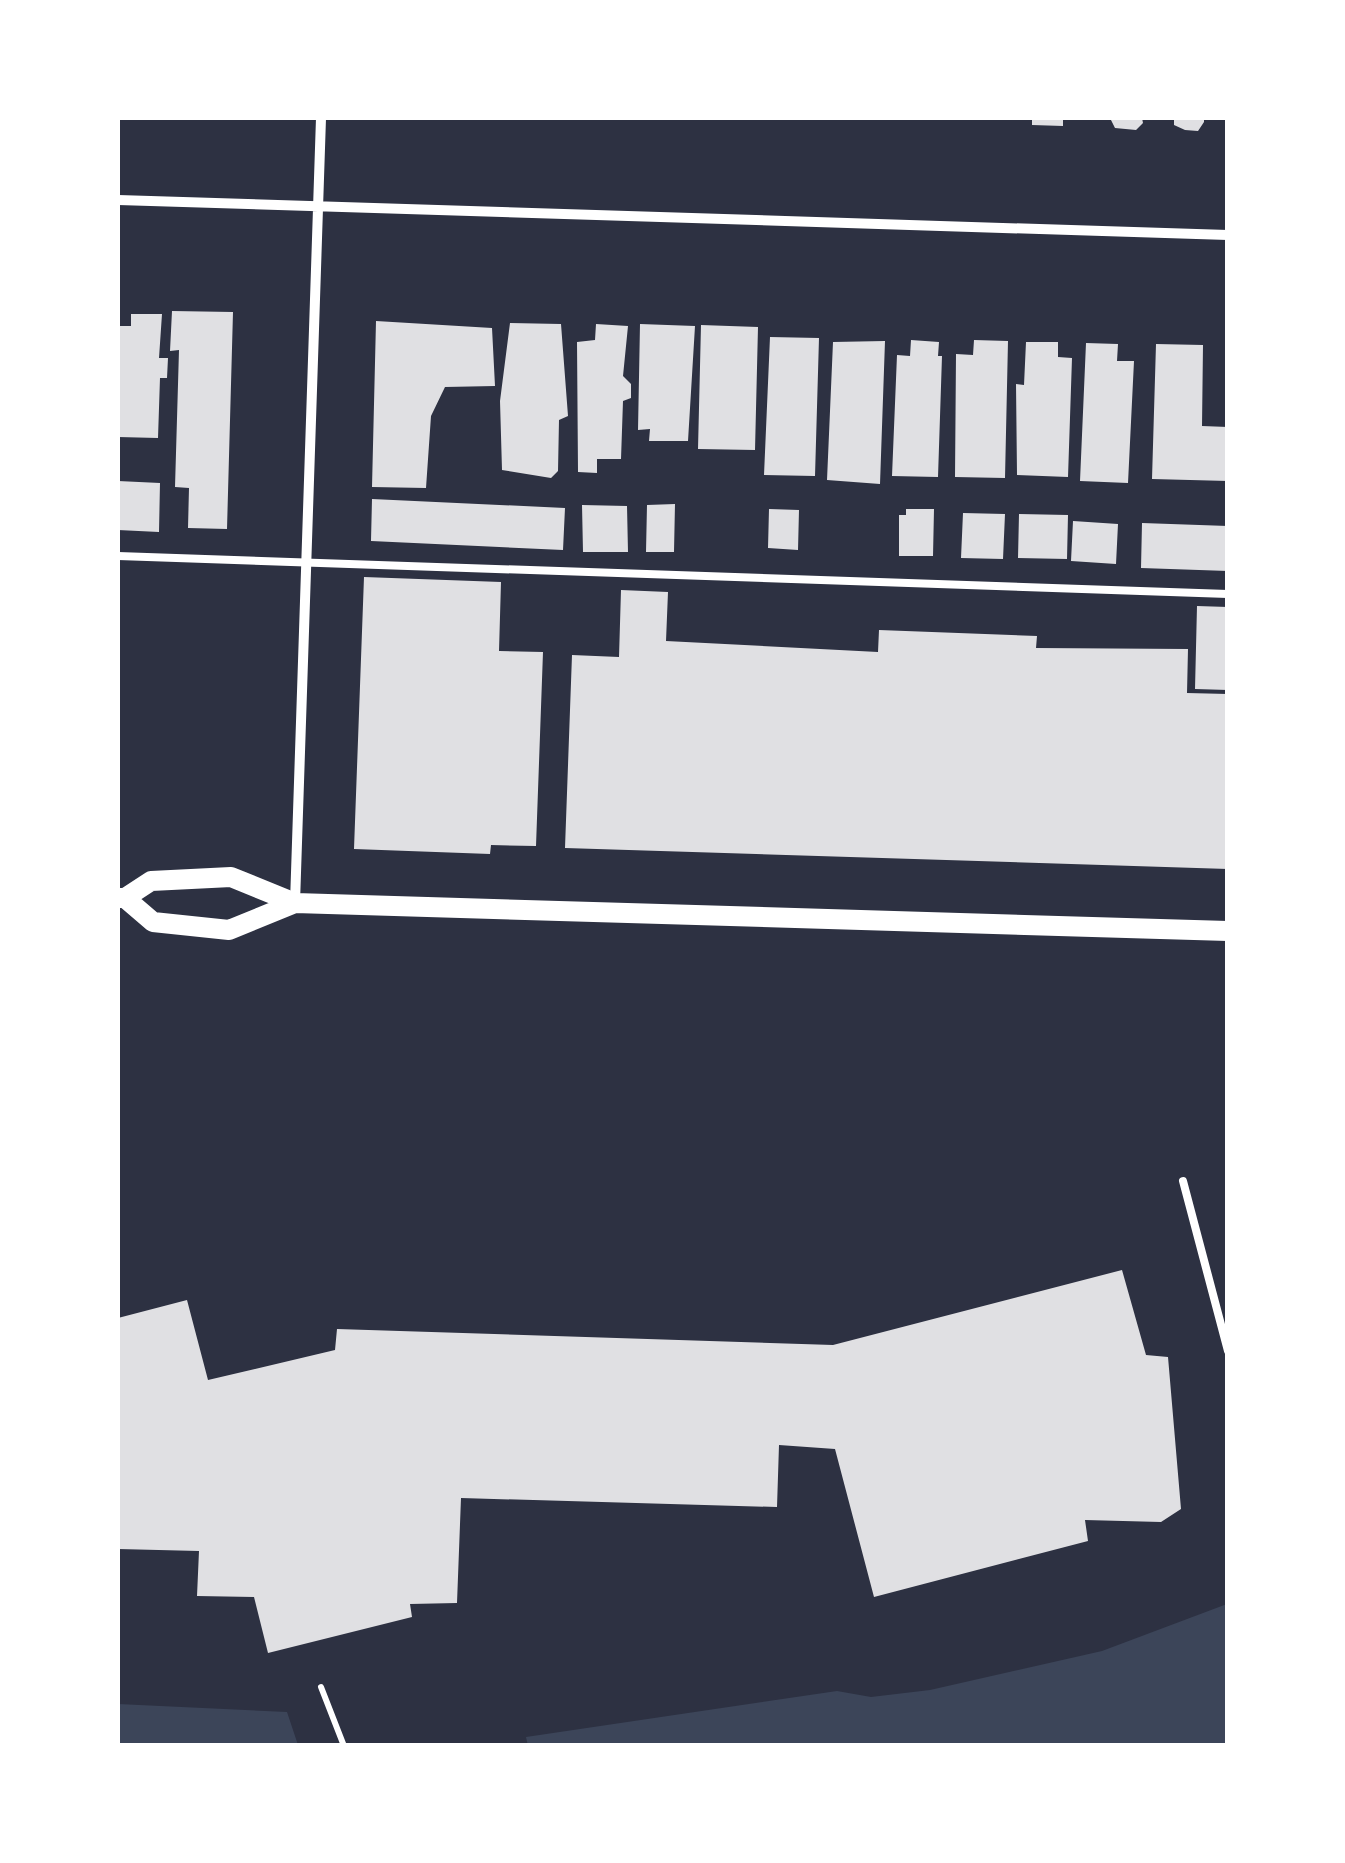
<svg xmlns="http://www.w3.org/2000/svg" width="1345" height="1863" font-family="Inter,sans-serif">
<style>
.green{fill:#3c4559}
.building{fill:#e0e0e3}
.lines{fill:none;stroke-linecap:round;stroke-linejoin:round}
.path{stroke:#fff;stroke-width:6}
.service{stroke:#fff;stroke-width:8}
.minor{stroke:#fff;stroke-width:10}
.secondary{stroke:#fff;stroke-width:20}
</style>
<rect width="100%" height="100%" fill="#2d3142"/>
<path class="green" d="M1227,1604v141l-699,1 -2,-9 311,-46 34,6 59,-7 172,-39z
M118,1704l169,8 11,33 -180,-2z"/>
<path class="building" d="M1032,118h31v8l-31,-1z
M1110,118h32l1,5 -7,7 -21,-2z
M1174,118h30v4l-6,9 -13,-1 -11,-5z
M172,311l61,1 -6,217 -39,-1 1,-40 -14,-1 4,-137 -9,1z
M131,314h31l-3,44h9l-1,20h-7l-2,60 -40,-1v-111h13z
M376,321l116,7 3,58 -50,1 -14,29 -5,72 -54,-1z
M510,323l51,1 7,92 -9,4 -1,51 -7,7 -49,-8 -2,-69z
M596,324l32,2 -5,50 8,8v14l-8,3 -2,58h-24v14l-19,-1 -1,-130 18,-2z
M640,324l55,2 -7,115h-39l1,-12 -12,1z
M701,325l57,2 -3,123 -57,-1z
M770,337l49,1 -4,138 -51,-1z
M911,340l28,2 -1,14h4l-4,121 -46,-1 5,-121 13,1z
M974,340l34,1 -3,137 -50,-1 1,-123 17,1z
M885,341l-5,143 -53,-4 6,-138z
M1026,342h32v15l14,1 -4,119 -51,-2 -1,-91 8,1z
M1086,343l32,1 -1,17h17l-6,122 -48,-2z
M1156,344l47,1 -1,81 26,1v54l-76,-2z
M118,481l42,2 -1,49 -41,-2z
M372,499l193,9 -2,42 -192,-9z
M675,504l-1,48h-28l1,-47z
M582,505l45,1 1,46h-45z
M769,509l30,1 -1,40 -30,-2z
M906,509h28l-1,47h-34v-41h7z
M963,513l42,1 -2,45 -42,-1z
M1019,514l49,1 -1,44 -49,-1z
M1073,521l45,3 -2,40 -45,-3z
M1142,523l86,3v45l-87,-3z
M364,577l137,5 -2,69 44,1 -7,194 -45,-1 -1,9 -136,-5z
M621,590l47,2 -2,49 212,11 1,-22 158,6 -1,12 152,1 -1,44 41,1v175l-663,-21 7,-193 47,2z
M1197,606l31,1v83l-33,-1z
M1122,1270l24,85 22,2 13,152 -20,13 -76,-2 3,21 -214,56 -39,-148 -56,-4 -2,62 -316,-9 -4,105 -47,1 2,13 -144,36 -14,-56 -57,-1 2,-45 -81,-2v-231l69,-18 21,80 127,-30 2,-21 496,16z"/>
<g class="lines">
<path class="path" d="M321,1687l23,59"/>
<path class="service" d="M118,556l1110,38
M1183,1181l45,170"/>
<path class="minor" d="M118,200l1110,35
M295,903l26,-785"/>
<path class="secondary" d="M118,898h7l26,-17 80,-4 64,26 933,28
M125,898l28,24 76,8 66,-27"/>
</g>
<rect width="1345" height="1863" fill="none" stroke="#ffffff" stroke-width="240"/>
</svg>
